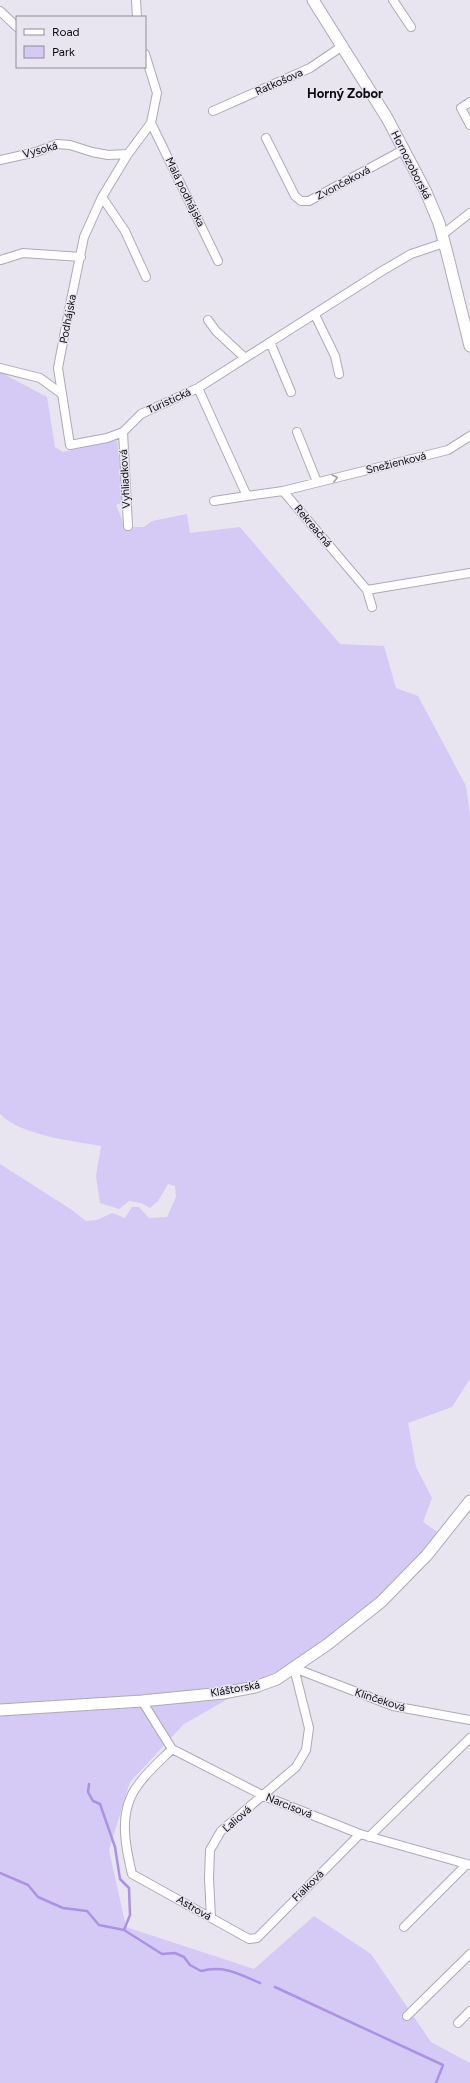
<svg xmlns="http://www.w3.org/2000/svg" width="470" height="2083" font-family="Figtree,sans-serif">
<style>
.green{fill:#d5c9f6}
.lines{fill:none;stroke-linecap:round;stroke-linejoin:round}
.stream{stroke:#ac92e6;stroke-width:2.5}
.street-casing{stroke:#adaab5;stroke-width:10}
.secondary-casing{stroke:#adaab5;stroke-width:13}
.street{stroke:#fff;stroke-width:8}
.secondary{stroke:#fff;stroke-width:11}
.oneway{stroke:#9e9d9f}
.labels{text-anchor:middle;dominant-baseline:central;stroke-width:3;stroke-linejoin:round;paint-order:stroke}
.street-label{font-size:11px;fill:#0c0b0f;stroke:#e8e5f1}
.quarter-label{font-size:13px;font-weight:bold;fill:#0c0b0f;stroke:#e8e5f1}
</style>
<rect width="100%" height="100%" fill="#e8e5f1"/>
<path class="green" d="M0,372l47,25 8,50 8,5 54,-12 7,62 -8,3 9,22h19l8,-6 35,-7 3,19 50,-6 100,117 44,2 12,42 22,8 48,90 4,28v565l-18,28 -44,16 8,44 16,31 -9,24 16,11 -38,46 -78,66 -139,79 -54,58 -21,68 17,77 128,42 60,-53 57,38 60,88 39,21v20h-470v-919l72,46 14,11 11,-1 15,-7 13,5 7,-11h7l10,11 18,-1 9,-20 -1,-11 -7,-2 -10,17 -8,7 -9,-5 -12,-2 -10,8 -19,-6 -4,-27 5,-30c-29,-5 -81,-11 -101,-32z"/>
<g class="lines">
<path class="stream" d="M89,1784l-1,8 5,9 7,3 15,43 5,32 9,9 1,27 -6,15
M0,1873l28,12 10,12 25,11 24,3 12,14 25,5 38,24 13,-1 9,4 6,8 11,6c23,-6 38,3 59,12
M275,1987l168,78 -7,18"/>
<defs>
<path id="street" d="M136,0l1,17
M393,0l18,27
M0,11l17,16
M145,54l12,39 -6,30 -23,31 -26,43 -18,40 -14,68 -12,63 12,77 37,-7 16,-6 18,-18 57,-26 184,-117 29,-17 33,-11
M470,102l-9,6 9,17
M213,111l97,-43 31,-21
M151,123l67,138
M266,138l29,58 6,5h8l96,-52
M0,160l36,-8 21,-8 13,1 22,7 16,3 20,-1
M102,197l23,34 21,46
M442,235l28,-22
M1,260l22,-7 58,4
M315,315l20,41 4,18
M208,320l8,11 29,27
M270,342l21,50
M0,368l40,10 22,16
M198,388l49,108 36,-5 165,-41 22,-14
M123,432l5,94
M297,432l20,50
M283,491l84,99 103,-17
M214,501l33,-5
M367,590l5,17
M294,1668l99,38 77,14
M142,1701l30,48 92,47 96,38 110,31
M172,1749c-11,11 -25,23 -34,36 -20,26 -13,60 -6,89l117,65 8,-1 103,-104
M369,1837l101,-99
M211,1918l-2,-40 1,-28 11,-19 75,-64 10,-17 3,-22 -15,-60
M404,1927l63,-63
M407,2016l63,-62
M458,2023l12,-12"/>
<path id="secondary" d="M313,0l74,118 39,74 13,31 9,34 22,89
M0,1710l142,-9 81,-8 32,-6 22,-8 51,-35 53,-42 46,-47 43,-54"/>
</defs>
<use href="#street" class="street-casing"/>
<use href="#secondary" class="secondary-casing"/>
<use href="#street" class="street"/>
<use href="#secondary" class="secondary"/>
</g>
<defs><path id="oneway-chevron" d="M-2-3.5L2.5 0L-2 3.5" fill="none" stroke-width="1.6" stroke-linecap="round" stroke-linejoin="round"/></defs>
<use class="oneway" href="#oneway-chevron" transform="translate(335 478) rotate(-14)"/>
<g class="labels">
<g class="street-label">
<text transform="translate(279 82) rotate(-24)">Ratkošova</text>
<text transform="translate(40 150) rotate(-15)">Vysoká</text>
<text transform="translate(411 165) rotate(63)">Hornozoborská</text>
<text transform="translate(343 183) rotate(-28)">Zvončeková</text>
<text transform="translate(185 192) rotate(64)">Malá podhájska</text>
<text transform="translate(68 319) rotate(-79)">Podhájska</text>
<text transform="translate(169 401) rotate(-24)">Turistická</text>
<text transform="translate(396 463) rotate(-14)">Snežienková</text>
<text transform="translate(125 479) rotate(-93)">Vyhliadková</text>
<text transform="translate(313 526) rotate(50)">Rekreačná</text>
<text transform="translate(235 1689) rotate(-10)">Kláštorská</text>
<text transform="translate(380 1700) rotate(18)">Klinčeková</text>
<text transform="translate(289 1806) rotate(22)">Narcisová</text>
<text transform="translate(237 1819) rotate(-41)">Ľaliová</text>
<text transform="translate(308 1886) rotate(-45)">Fialková</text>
<text transform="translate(194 1908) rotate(30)">Astrová</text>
</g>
<g class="quarter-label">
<text x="345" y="93">Horný Zobor</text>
</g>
</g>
<rect x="16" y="16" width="130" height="52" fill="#e8e5f1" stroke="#908e97"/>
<rect x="24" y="29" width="20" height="6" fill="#ffffff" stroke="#908e97"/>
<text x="52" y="36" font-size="12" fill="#0c0b0f">Road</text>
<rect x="24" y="46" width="20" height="12" fill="#d5c9f6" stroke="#908e97"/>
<text x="52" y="56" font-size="12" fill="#0c0b0f">Park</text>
</svg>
